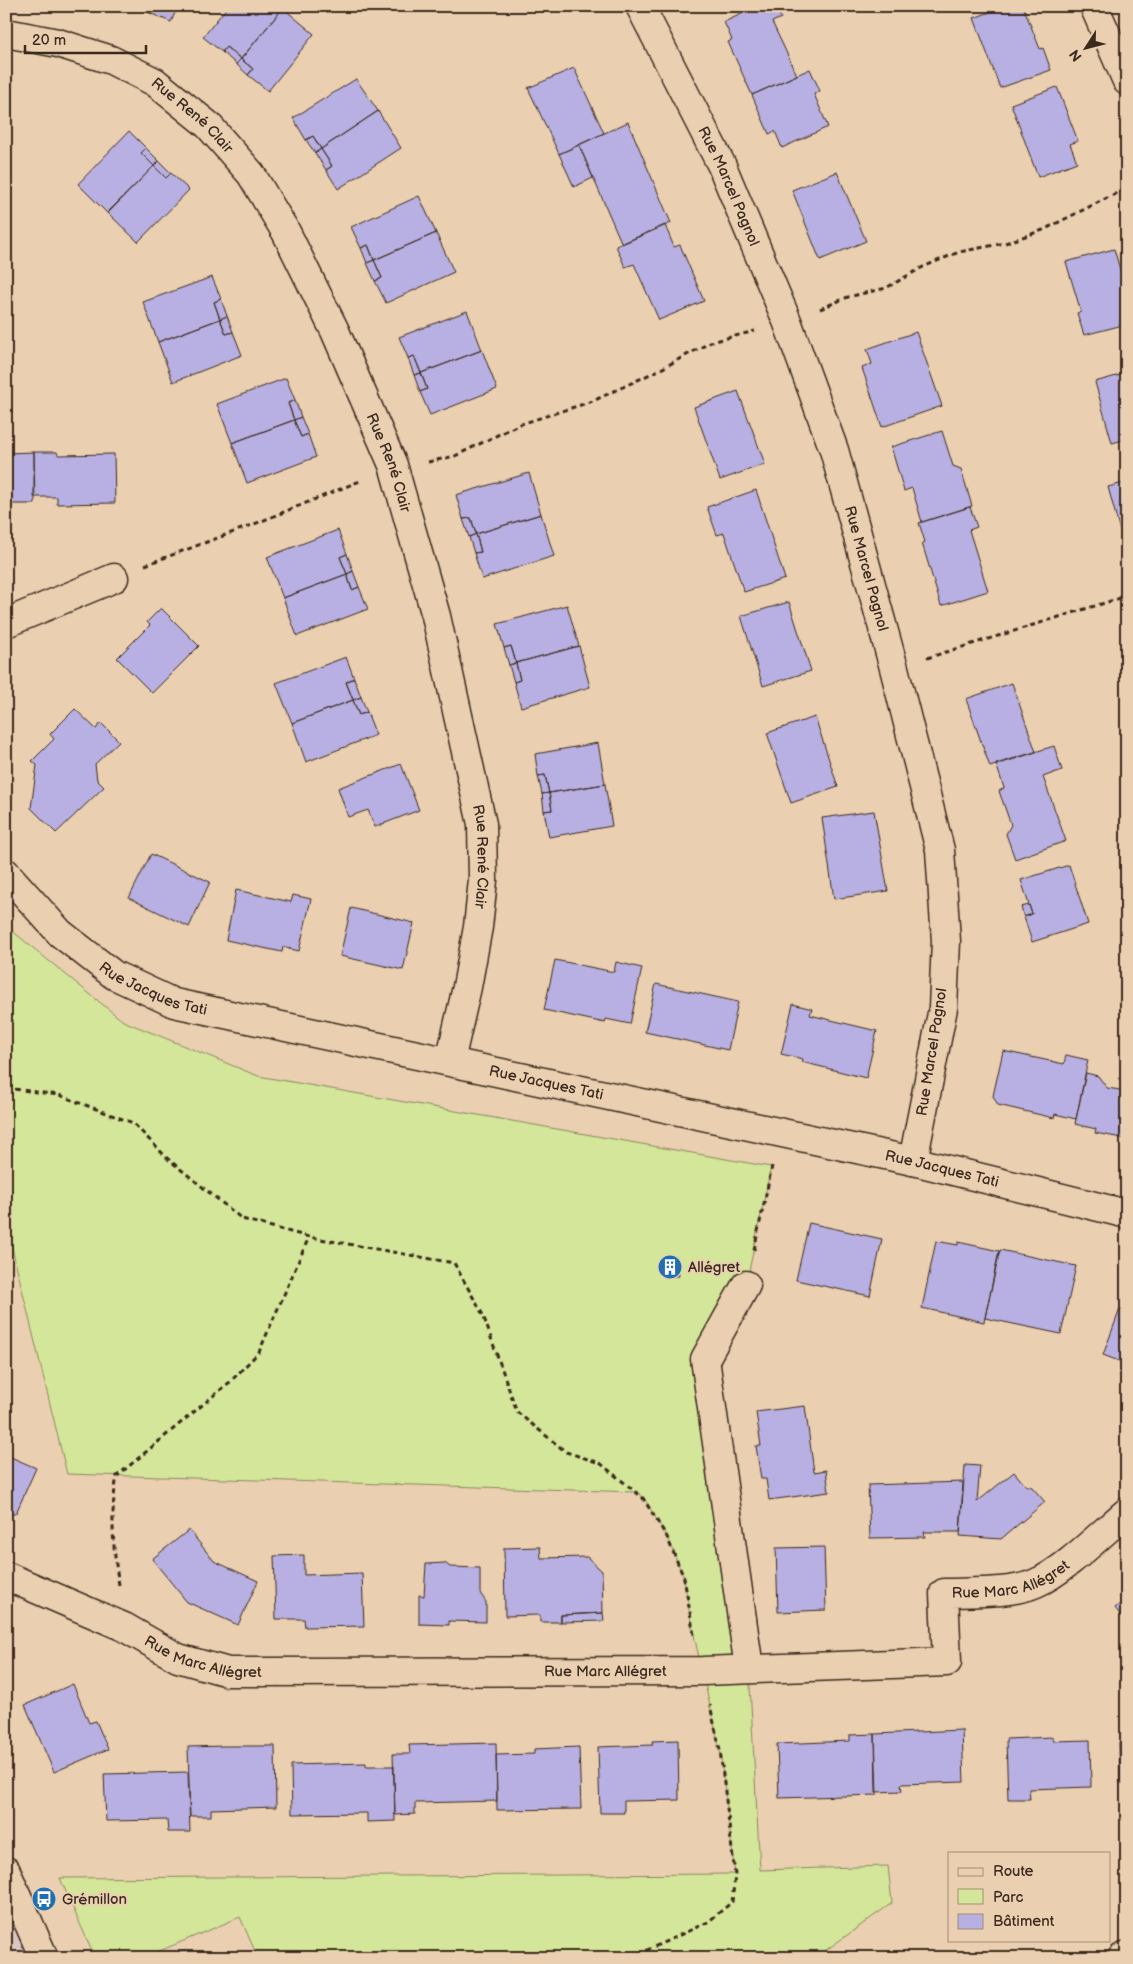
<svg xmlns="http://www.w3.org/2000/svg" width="1133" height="1964" font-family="'Balsamiq Sans',sans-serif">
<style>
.built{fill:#dbc6c0}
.green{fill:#d4e69a;stroke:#88885c}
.building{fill:#b8b0e2;stroke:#3b2a1e}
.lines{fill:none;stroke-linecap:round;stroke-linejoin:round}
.minor-casing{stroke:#3b2a1e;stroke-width:31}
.path{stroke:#3b2a1e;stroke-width:3;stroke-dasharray:5 4;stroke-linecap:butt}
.minor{stroke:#eacfb1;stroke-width:28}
.labels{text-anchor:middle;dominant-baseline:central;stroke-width:4;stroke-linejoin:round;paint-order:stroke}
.street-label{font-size:15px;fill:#3b2a1e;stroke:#eacfb1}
.poi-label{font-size:15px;fill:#3b2a1e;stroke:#eacfb1;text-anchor:start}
</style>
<rect width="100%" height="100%" fill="#eacfb1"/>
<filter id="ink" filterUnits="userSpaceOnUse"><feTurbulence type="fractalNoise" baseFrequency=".02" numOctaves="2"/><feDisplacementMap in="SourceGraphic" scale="10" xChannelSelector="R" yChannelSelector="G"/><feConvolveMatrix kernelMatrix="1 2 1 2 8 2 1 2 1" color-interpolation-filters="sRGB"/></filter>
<g filter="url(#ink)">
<path class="built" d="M6,1871l38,87h-38z"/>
<path class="green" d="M6,926l117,95 135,55 513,91 -25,118 -41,74 44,309 11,202 128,-4 4,37 -77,55h-557l-18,-41 -97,41h-48l-35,-80 675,-4 -15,-124 -29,-128 -7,-44 -17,-41 -23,-39 -7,-6 -570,-18 -61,-251z"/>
<path class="building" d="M133,6h21l1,1 -3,7z
M178,6l-7,16 -19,-8 2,-8z
M228,6h52l3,2 -42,51 -15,-12 -4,5 -19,-15z
M759,6h17l5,12 -9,4 25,53 -45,20 -24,-53 4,-2 -8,-18z
M1006,6h17l17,43 3,-1 8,22 -51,18 -26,-70z
M283,8l31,26 -46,57 -20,-16 5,-6 -12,-10z
M226,47l15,12 -5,5 -14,-12z
M241,59l12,10 -5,6 -12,-11z
M574,68l30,65 -45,21 -31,-66z
M810,69l10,22 -6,3 14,33 -46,21 -7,-17 -6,3 -17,-39z
M356,79l22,32 -57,38 -8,-13 -7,4 -13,-22z
M1057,87l21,54 -8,3 7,18 -39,15 -27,-73z
M378,111l23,37 -63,41 -12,-19 6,-4 -11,-17z
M628,122l43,101 -49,21 -43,-99z
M129,131l17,17 -5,5 13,13 -47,47 -29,-29z
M313,136l8,13 -6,4 -9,-13z
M579,145l14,33 -19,9 -15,-33z
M146,148l13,13 -5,5 -13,-13z
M321,149l11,17 -6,4 -11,-17z
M159,161l12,12 -5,5 -12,-12z
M154,166l12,12 5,-5 18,17 -51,52 -30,-29z
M837,172l29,69 -46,19 -28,-70z
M419,196l17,37 -62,27 -6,-15 -7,3 -10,-21z
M665,225l9,22 6,-2 24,56 -45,19 -25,-56 -9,3 -9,-21z
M436,233l18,39 -68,31 -11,-22 7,-3 -8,-18z
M368,245l6,15 -7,3 -6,-15z
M1114,249l13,44v31l-43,11 -7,-22 4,-1 -15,-50z
M374,260l8,18 -7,3 -8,-18z
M212,277l9,22 -7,3 6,17 -62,23 -15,-40z
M221,299l6,17 -7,3 -6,-17z
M467,311l15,39 -61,23 -7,-17 -6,2 -9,-21z
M227,316l6,16 -7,2 -6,-15z
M220,319l6,15 7,-2 9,23 -69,27 -15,-40z
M916,332l26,74 -60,21 -20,-59 10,-4 -5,-15z
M482,350l15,39 -67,26 -10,-23 7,-3 -6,-16z
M414,356l7,17 -7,2 -6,-17z
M421,373l6,16 -7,3 -6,-17z
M1127,373v66l-15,4 -17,-61z
M286,378l9,22 -7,3 6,17 -62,23 -15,-39z
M738,391l27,73 -45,16 -26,-73z
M295,400l6,17 -7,3 -6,-17z
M301,417l7,17 -7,3 -7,-17z
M294,420l7,17 7,-3 8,23 -69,26 -15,-40z
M942,431l11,35 8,3 11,37 -50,16 -10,-34 -8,3 -13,-44z
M34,452l1,52h-29v-51z
M34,452h23l1,3 56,-1 1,49 -58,1v-7h-23z
M529,473l12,41 -65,20 -5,-16 -8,1 -7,-24z
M1127,482v67h-2l-17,-62z
M756,490l29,89 -41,13 -20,-59 -7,2 -10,-28z
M970,507l7,20 -8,3 19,61 -47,15 -19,-63 3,-1 -6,-19z
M541,514l13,42 -72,23 -8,-26 7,-1 -5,-18z
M471,518l5,16 -7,3 -6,-18z
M338,530l9,24 -7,3 7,17 -64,24 -16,-41z
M476,534l5,18 -7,1 -5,-16z
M347,554l6,17 -6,3 -7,-17z
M353,571l6,16 -7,3 -5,-16z
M347,574l5,16 7,-3 9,22 -71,27 -14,-38z
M789,602l22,69 -48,15 -22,-70z
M567,605l12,41 -63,17 -5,-17 -7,2 -7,-24z
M161,608l38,38 -47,47 -35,-35 33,-33 -3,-3z
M511,646l5,17 -7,2 -5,-17z
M579,646l11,41 -69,20 -7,-25 6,-2 -4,-17z
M346,657l8,21 -8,4 7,18 -61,23 -16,-40z
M516,663l4,17 -6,2 -5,-17z
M354,678l7,19 -8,3 -7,-18z
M1012,683l24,69 -46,15 -24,-68z
M361,697l6,15 -8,3 -6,-15z
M353,700l6,15 8,-3 9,23 -70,27 -14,-39z
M75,709l21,20 5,-6 18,18 -24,23 2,16 7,7 -48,46 -25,-25 6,-43 -5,-4 22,-22 -4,-5z
M815,717l23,70 -47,16 -24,-70z
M598,743l7,41 -56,9 -4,-18 -7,1 -3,-22z
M1054,746l8,24 -19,7 23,64 -51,18 -9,-25 5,-9 -12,-34 5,-3 -8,-24z
M401,764l18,46 -44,17 -7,-17 -20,7 -10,-29z
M545,775l4,18 -7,1 -4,-18z
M605,784l7,42 -63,11 -5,-26 8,-1 -3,-17z
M549,793l3,17 -8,1 -2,-17z
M874,811l14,80 -54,8 -12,-81z
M151,854l59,28 -21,45 -60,-29z
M1069,865l19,59 -56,18 -8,-25 8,-3 -11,-34z
M236,890l55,12 2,-7 18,4 -12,52 -16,-4 -1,5 -56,-12z
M1029,905l3,9 -8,3 -3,-10z
M351,908l63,15 -11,47 -63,-14z
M555,960l59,12 2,-10 26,6 -12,56 -24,-5 -1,4 -61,-13z
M656,984l82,18 -10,48 -83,-18z
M793,1004l19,5 -2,6 67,16 -11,47 -64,-16 1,-3 -22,-5z
M1003,1051l61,13 2,-9 22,5 -12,59 -21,-5 -1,4 -56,-13 -5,-9z
M1086,1073l12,3 9,12 20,3v48l-32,-6 1,-4 -21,-5z
M809,1223l73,16 -12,57 -74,-16z
M936,1241l22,4v-3l41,9 -15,71 -62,-14z
M1000,1250l76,16 -15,68 -76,-16z
M676,1256l3,20 -14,1 -3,-19z
M1120,1309l7,2v53l-24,-9z
M805,1406l9,66 12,-2 3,22 -60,8 -3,-21h-5l-5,-33h5l-5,-34z
M6,1455l30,13 -20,45 -9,4z
M965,1465l15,1 -3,36 37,-30 11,13 7,2 13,15 -44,37 -41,-3z
M963,1482l-3,50h-36l1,5 -55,1 -2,-53z
M189,1530l25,31 44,20 -20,44 -51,-23 -35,-43z
M540,1547l1,11 46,-1 15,14 1,42 -42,2v7h-21v-7l-35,1 -1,-68z
M824,1547l2,63 -48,2 -2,-64z
M304,1555v20l58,-2 2,53 -59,1 -1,-8h-28l-2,-63z
M445,1563l5,4 30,1v25l6,9v20l-37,-1v4l-30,-1v-29l5,1 2,-32z
M1127,1598v25l-12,-15z
M603,1613l1,8 -43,1v-7z
M73,1684l16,39 7,-2 12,28 -54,23 -29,-67z
M962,1730l2,52 -63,2 1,7 -26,1 -1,-58z
M875,1734l2,61 -98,3 -2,-54 73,-3v-6z
M1053,1737v4l37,-1 1,47 -62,2 1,10h-22l-2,-60z
M678,1740l1,60 -55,1v12h-24l-2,-66 55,-2 -1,-4z
M1119,1742h8v41h-7z
M496,1743l1,58 -82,2v11l-20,1 -2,-61h17l-1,-9z
M225,1746h50l1,61 -65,2v7h-21l-2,-69z
M579,1747l2,62 -84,1 -1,-55 38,-1v-5z
M366,1763v3h28l1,55 -28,1v-9l-75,1 -1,-49z
M188,1772l2,60h-22l-1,-12 -61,1 -2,-47z
M185,1951l3,7h-20z"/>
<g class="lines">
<defs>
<g id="minor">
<path id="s1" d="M640,6l82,160 65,155 47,129 60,218 46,182 6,91 -3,67 -30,153"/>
<path d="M1094,6l33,75"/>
<path id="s2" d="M6,33l52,10 53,17 44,22 53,43 43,49 35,58 49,99 58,134 43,151 46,208 1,56 -5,47 -11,60 -17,74"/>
<path d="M6,623l108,-45"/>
<path id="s3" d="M6,873l54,60 54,42 60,28 739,158 214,53"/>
<path d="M746,1285l-41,74 44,309"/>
<path id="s4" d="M6,1576l118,51 54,31 50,14 475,-1 244,-9 -3,-69c26,-1 68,1 92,-10 27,-11 67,-51 91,-71"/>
<path d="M6,1871l38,87"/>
<path d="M1122,1958l5,-3"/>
</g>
</defs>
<use href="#minor" class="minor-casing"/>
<path class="path" d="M683,12l13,-6
M820,309l28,-12 38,-9 37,-21 36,-15 46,-9 38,-13 84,-42
M428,462l27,-6 63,-31 75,-24 66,-31 52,-28 44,-11
M145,565l102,-38 113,-46
M927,658l200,-62
M6,1088l53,7 74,28 35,36 74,60 67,18 145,26 29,52 34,97 49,40 34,11 43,35 24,39 17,41 10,57
M754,1250l18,-84
M119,1585c-6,-36 -9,-72 -2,-109l113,-94 29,-30 50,-115
M630,1958l78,-36 24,-20 3,-27 -15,-125 -10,-45"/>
<use href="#minor" class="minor"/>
</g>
</g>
<defs>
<symbol id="building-disc" viewBox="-11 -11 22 22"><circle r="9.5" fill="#1f6fb2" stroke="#eacfb1"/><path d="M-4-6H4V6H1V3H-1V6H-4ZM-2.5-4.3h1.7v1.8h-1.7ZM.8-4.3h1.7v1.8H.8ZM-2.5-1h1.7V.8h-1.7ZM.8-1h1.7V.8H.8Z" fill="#fff"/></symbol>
<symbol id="bus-disc" viewBox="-11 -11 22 22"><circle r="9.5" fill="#1f6fb2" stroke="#eacfb1"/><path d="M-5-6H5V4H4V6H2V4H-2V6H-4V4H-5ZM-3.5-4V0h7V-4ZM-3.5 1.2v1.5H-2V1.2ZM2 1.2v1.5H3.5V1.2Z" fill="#fff"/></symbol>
</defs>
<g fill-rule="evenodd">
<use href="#building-disc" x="656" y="1253" width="28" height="28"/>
<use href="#bus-disc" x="30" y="1885" width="28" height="28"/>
</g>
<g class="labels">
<g class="street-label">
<text stroke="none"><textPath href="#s2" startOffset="208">Rue René Clair</textPath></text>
<text stroke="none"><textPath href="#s1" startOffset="201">Rue Marcel Pagnol</textPath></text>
<text stroke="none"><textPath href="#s2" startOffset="612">Rue René Clair</textPath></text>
<text stroke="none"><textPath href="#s1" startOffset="608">Rue Marcel Pagnol</textPath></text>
<text stroke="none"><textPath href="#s2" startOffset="1018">Rue René Clair</textPath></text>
<text stroke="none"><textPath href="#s3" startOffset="191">Rue Jacques Tati</textPath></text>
<text transform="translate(932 1052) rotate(-81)">Rue Marcel Pagnol</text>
<text stroke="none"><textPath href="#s3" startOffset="596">Rue Jacques Tati</textPath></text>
<text stroke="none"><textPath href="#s3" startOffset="1001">Rue Jacques Tati</textPath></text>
<text stroke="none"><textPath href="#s4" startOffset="1100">Rue Marc Allégret</textPath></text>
<text stroke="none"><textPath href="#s4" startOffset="215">Rue Marc Allégret</textPath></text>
<text stroke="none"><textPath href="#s4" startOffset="620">Rue Marc Allégret</textPath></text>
</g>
<g class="poi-label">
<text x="688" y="1267">Allégret</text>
<text x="62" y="1899">Grémillon</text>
</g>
</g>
<rect width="1133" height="1964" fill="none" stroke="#eacfb1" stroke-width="25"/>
<rect x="12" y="12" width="1108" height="1939" fill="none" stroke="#3b2a1e" stroke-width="2" filter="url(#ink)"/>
<rect x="948" y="1852" width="162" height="90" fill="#eacfb1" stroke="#a48d76"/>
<rect x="958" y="1868" width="25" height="8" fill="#eacfb1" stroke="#a48d76"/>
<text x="993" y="1876" font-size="15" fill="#3b2a1e">Route</text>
<rect x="958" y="1889" width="25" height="15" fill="#d4e69a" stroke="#a48d76"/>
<text x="993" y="1902" font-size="15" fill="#3b2a1e">Parc</text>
<rect x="958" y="1914" width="25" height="15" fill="#b8b0e2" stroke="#a48d76"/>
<text x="993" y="1926" font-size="15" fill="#3b2a1e">Bâtiment</text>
<g transform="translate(1086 48) rotate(234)" stroke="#eacfb1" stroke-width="4" paint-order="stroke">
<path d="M0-4L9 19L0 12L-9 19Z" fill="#3b2a1e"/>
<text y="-8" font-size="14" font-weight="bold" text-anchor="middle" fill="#3b2a1e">N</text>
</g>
<path d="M25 45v8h121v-8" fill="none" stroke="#3b2a1e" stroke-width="2.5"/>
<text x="32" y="45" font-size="15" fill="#3b2a1e" stroke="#eacfb1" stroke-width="4" paint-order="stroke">20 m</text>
</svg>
